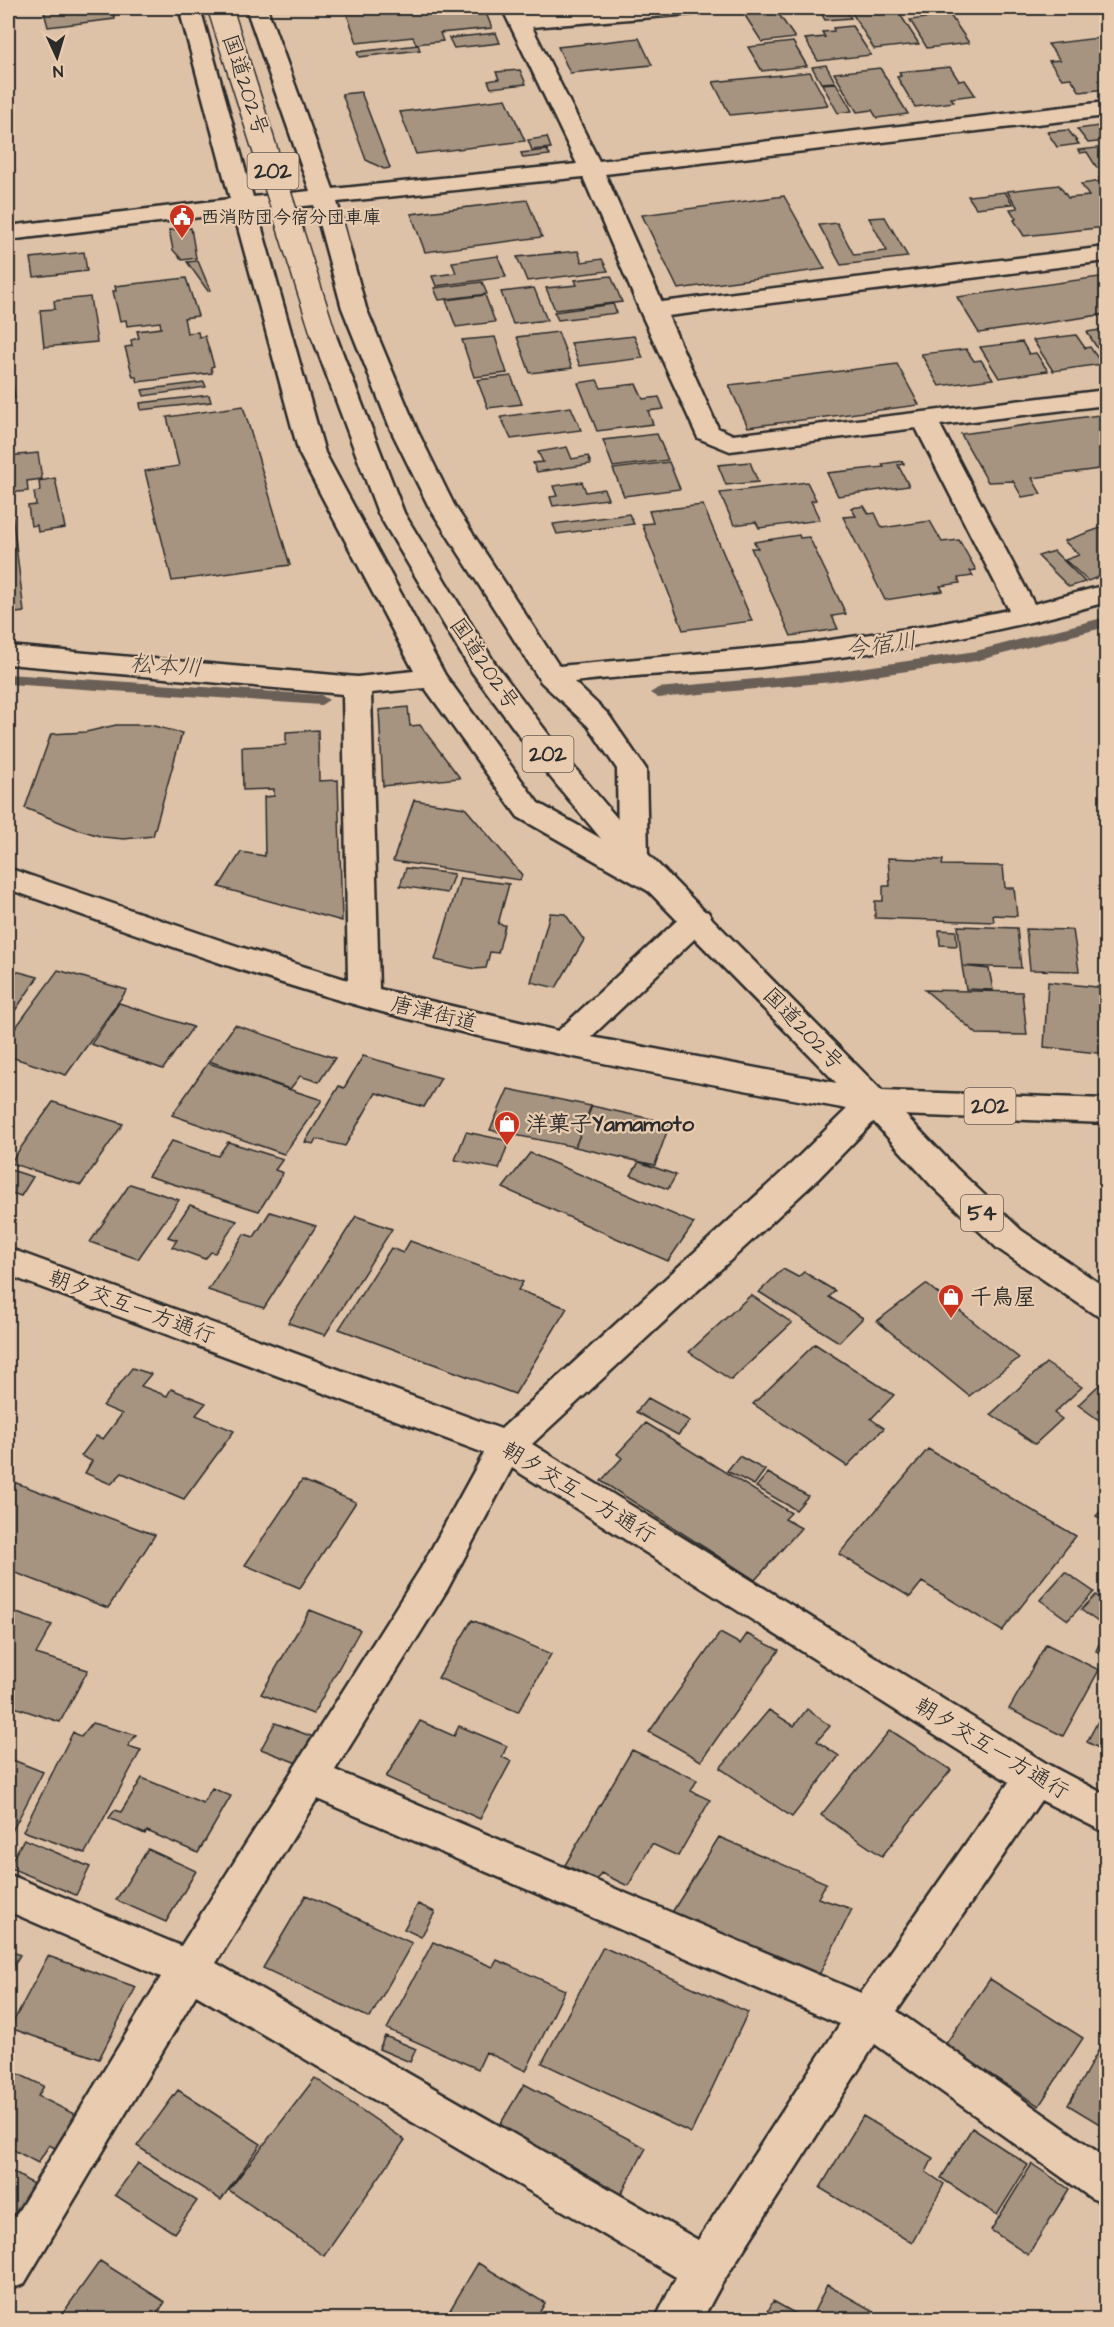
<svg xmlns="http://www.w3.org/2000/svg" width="1114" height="2327" font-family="'Architects Daughter','Klee One',sans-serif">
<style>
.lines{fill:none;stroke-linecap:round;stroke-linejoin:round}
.stream{fill:#695f56;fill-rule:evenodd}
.building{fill:#a69481;stroke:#2b2b2b;stroke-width:1.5}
.minor-casing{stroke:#2b2b2b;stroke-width:5}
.major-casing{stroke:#2b2b2b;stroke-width:5}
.highway-casing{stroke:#2b2b2b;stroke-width:5}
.minor{fill:#e9ccb0;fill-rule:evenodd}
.major{fill:#e9ccb0;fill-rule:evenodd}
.highway{fill:#e9ccb0;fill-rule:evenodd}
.highway-bridge-casing{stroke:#2b2b2b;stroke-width:27;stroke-linecap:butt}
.highway-bridge{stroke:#e9ccb0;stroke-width:24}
.labels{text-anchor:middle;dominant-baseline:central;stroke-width:4.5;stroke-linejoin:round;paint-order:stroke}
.far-poi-label{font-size:18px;font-weight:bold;fill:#2b2b2b;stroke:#e9ccb0;text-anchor:start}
.shield{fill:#e9ccb0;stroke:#645b53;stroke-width:1.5}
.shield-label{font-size:21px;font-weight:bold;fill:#2b2b2b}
.street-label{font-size:22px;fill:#2b2b2b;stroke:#e9ccb0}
.poi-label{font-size:22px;font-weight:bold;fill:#2b2b2b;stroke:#e9ccb0;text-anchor:start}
.water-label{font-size:24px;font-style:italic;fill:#45413d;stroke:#e9ccb0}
</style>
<rect width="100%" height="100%" fill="#dec2a8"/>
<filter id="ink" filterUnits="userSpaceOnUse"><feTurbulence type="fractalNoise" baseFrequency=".0167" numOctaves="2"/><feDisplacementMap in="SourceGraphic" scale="12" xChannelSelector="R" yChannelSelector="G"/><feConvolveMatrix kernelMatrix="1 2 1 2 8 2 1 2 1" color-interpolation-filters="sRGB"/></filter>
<g filter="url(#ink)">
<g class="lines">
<path class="stream" d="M1106,617v10l-130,34 -144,21 -174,16 -8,-5 8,-5 174,-16 144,-21z
M8,674l313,21 8,5 -8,5 -313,-21z"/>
</g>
<path class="building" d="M43,8h69l3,11 -67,8z
M345,8h139l8,20 -52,5 3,8 -27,3 -3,-7 -56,6z
M818,8h26l7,10 -26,2z
M849,8h47l23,36 -45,5z
M776,10l19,28 -33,4 -18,-28z
M950,15l19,28 -42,5 -17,-28z
M852,26l19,29 -53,6 -13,-22 20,-2 -3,-5 12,-1 -1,-3z
M496,33l4,10 -46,5 -5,-10z
M1106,37v52l-26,3 -9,-14 -9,1 -13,-18 11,-1 -12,-16z
M639,38l13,27 -82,8 -12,-26z
M793,42l14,24 -45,5 -14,-24z
M418,45l2,5 -61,7 -2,-5z
M826,65l9,17 -14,1 -9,-16z
M950,67l9,14 6,-1 10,15 -24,3 3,4 -39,5 -18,-30 4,-1 -2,-4z
M880,68l28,46 -31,4 -5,-8 -15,2 -23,-39z
M520,70l6,14 -35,4 -3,-7 11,-2 -3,-7z
M810,72l18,33 -98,10 -17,-33z
M836,83l16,28 -14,2 -16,-29z
M361,92l29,76 -6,1 -18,-9 -24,-66z
M506,99l19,42 -109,13 -16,-42z
M1106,125v16l-18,2 -11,-14z
M1068,130l11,14 -22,3 -10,-15z
M547,137l4,11 -19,2 -4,-10z
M1106,147v19l-9,2 -10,-16 -7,1 -2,-3z
M547,150l3,5 -27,3 -2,-5z
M1106,177v50l-82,9 -10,-16 2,-1 -6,-10 8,-1 -11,-17 52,-6 9,13 21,-2 -8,-12 20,-3 -2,-3z
M1005,192l8,12 -37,4 -8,-12z
M784,196l41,73 -147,20 -36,-74z
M527,200l15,37 -117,15 -14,-38z
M885,217l23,40 -67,8 -22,-40 18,-2 17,32 33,-4 -18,-33z
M191,228l5,30 -14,2 -9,-10 -4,-20z
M578,251l4,11 20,-3 6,12 -81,10 -10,-24z
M84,252l3,19 -53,6 -3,-19z
M498,256l8,21 -70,9 -4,-10 24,-3 -4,-11z
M198,261l12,29 -2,1 -21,-29z
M611,276l11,26 -67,8 -9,-22 31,-3 -2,-5z
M1106,276v38l-127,19 -22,-36z
M186,278l12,38 -14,2 3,15 11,-1 1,5 6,-1 9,30 -3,1 1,6 -74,9 -2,-5h-3l-8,-30 7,-1 -1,-6 8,-2 -2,-7 24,-3 -1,-6 -33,4 -1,-6 -6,1 -7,-30h3l-1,-5z
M482,282l5,12 -48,6 -5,-12z
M534,288l13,32 -34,4 -12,-32z
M485,295l10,27 -39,5 -10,-27z
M90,297l7,45 -53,5 -4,-37 15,-1 -1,-8z
M613,304l4,9 -59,7 -4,-8z
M1106,329v33l-19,-30z
M558,332l14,36 -42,5 -13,-36z
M1076,335l9,13 5,-1 12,17 -49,7 -20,-31z
M634,336l9,22 -63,8 -9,-23z
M495,337l12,36 -33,4 -12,-37z
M1022,342l7,12 7,-1 12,18 -49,7 -19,-31z
M966,349l8,12 7,-1 12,19 -54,7 -18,-32z
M897,364l22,41 -171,22 -19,-42z
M511,376l11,28 -34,4 -11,-28z
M597,380l4,8 35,-4 7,15 16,-2 5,12 -16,2 5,13 -56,7 -19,-48z
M204,382l2,5 -62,9 -2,-6z
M8,384h5l2,14 -7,1z
M209,395l2,7 -70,8 -1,-7z
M243,406l47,159 -118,16 -27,-110 34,-5 -12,-49z
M571,407l10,23 -70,9 -10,-22z
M1106,414v54l-74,10 9,16 -19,3 -9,-16 -25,1 -27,-48z
M657,434l11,26 -55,7 -10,-27z
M567,447l5,12 16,-3 3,8 -54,8 -4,-9 10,-1 -5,-10z
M38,453l4,26 -15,2 1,10 -20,2v-37z
M902,461l2,3 -6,1 11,21 -71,10 -11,-23 57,-6 -2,-3z
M669,462l11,27 -56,7 -11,-27z
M750,462l8,20 -32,3 -8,-20z
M55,478l10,50 -27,4 -1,-7 -6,1 -3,-20 8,-1 -2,-13 6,-1 -1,-10z
M582,482l4,10 18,-3 4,10 -55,7 -3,-9 7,-1 -4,-10z
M807,482l9,18 -5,1 9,19 -61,8 -3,-6 -22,3 -14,-32z
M703,505l49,116 -69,9 -41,-106 11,-1 -4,-12z
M864,506l5,8 6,-1 7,15 48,-7 12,21 17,-2 17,30 -6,1 3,5 -15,2 2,5 -20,3 3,5 -58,9 -42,-83 13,-1 -5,-8z
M8,512h4l12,100 -16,2z
M629,514l5,10 -77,10 -4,-10z
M1106,526v48l-18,7 -23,-21 14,-5 -15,-14z
M799,535l1,3 9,-1 37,77 -14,2 6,13 -47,7 -40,-88h7l-4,-6z
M1054,551l31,31 -16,5 -31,-31z
M408,707l2,19 10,-1 40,53 -77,8 -4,-76z
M116,725h34l32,8 -29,103 -29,3 -21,-2 -26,-8 -52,-21 26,-74 35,-2z
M318,730l1,51 19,-1 4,141 -123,-34 22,-35 24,4 -1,-59 10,-1v-7l-31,1 -1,-43 44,-2v-13z
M414,800l51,8 57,67 -2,5 -127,-19z
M888,858l55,2 -1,5 61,1 2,22h9l3,28 -24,-1 1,7 -119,-4v-17h8v-15h7z
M406,868l48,6 -7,19 -47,-7z
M460,878l49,6 -11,40 7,1 -7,28 -8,-1 -4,16 -11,1 -40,-9z
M550,913l15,1 19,26 -28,48 -25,-6z
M958,926l59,2 4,40 -59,-2z
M1026,929l47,1 6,41 -49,-1z
M939,930l17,1 1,15 -17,-1z
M962,966l27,3 4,21 -27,-1z
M8,969l30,8 -30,44z
M58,970l69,20 -61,85 -58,-19v-18z
M1048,982l58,6v66l-62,-7z
M925,990l97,2 5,43 -50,-1z
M119,1003l74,24 -30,42 -72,-25z
M235,1025l100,33 -16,24 -19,-6 -10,13 -81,-28z
M363,1056l78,22 -17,29 -48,-14 -31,53 -29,-7 -3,5 -8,-2 34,-56 5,2z
M208,1063l114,37 -38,54 -112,-39z
M508,1089l83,17 -16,41 -85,-17z
M53,1102l70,22 -42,61 -71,-22z
M592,1106l78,17 -15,42 -80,-18z
M466,1132l43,9 -10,28 -44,-9z
M172,1141l46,15 10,-14 55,17 -8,11 8,3 -24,38 -111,-35z
M530,1153l164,70 -26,38 -165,-73z
M639,1162l37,13 -8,14 -37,-14z
M8,1169l25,8 -12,19 -13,-4z
M130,1184l49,16 -41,59 -48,-17z
M190,1205l47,16 -22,32 -4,-1 -6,7 -33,-12 5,-7 -9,-3z
M270,1212l46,14 -52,82 -56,-18 36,-56 10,3z
M356,1216l36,13 -67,106 -37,-12z
M410,1241l113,41 -5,8 49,18 -52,86 -176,-65 52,-81 12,5z
M783,1269l15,8 6,-5 31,19 -6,6 34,21 -24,24 -80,-50z
M926,1284l93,74 -50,38 -92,-75z
M751,1295l41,28 -61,57 -42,-28z
M815,1344l79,51 -23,24 13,9 -37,38 -94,-62z
M1046,1363l36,24 -28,26 8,6 -27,25 -44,-30z
M132,1368l19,6 -10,12 26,10 4,-7 35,14 -10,12 38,16 -50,68 -62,-26 -11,11 -26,-11 7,-12 -11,-5 15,-20 7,3 19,-25 -19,-8z
M1100,1384l6,5v36l-28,-20z
M648,1398l42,23 -12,14 -42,-23z
M646,1423l145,90 -6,6 16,9 -46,52 -154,-99 21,-23 -5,-4z
M928,1449l148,87 -74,95 -80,-49 -12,15 -71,-43z
M739,1456l26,14 -11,15 -27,-14z
M768,1473l40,23 -12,14 -40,-23z
M302,1480l54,22 -56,86 -55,-23z
M11,1481l144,54 -47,73 -100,-38v-84z
M1106,1506v17l-10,-7z
M1065,1572l29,20 -26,28 -28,-20z
M1096,1595l10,8v15l-5,6 -20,-14z
M8,1610l44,15 -16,29 52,16 -28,52 -52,-17z
M310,1610l50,20 -47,84 -52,-20z
M472,1620l79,34 -33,58 -80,-34z
M1106,1629v27l-10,-5z
M720,1633l20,11 7,-10 32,16 -78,111 -52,-29z
M1046,1644l53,26 -36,66 -54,-27z
M1106,1706v46l-19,-10z
M807,1709l23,17 -13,15 22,15 -47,61 -72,-49 49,-58 25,16z
M420,1721l34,15 5,-10 48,20 -5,11 9,4 -31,58 -94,-42z
M92,1723l44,12 -8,11 13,4 -56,103 -62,-22 50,-99 8,5z
M275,1723l41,15 -14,27 -41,-16z
M890,1730l61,40 -69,86 -61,-41z
M632,1750l65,30 -6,11 19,9 -32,56 -26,-12 -24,42 -27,-13 -4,7 -32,-15z
M8,1758l35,14 -35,67z
M142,1778l61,25 9,-15 19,8 -33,57 -51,-22 -2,3 -36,-16 6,-8 6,2z
M719,1837l107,46 -8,15 34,11 -38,76 -148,-63z
M24,1839l66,28 -14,28 -68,-28z
M148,1849l48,22 -30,51 -50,-22z
M306,1895l106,48 -42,75 -107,-50z
M418,1904l17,8 -14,25 -17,-8z
M433,1942l60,25 4,-7 68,30 -39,81 -40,-19 -8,17 -91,-40z
M603,1947l145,65 -57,121 -149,-70z
M8,1949l12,6 -12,19z
M48,1956l88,31 -37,72 -89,-31z
M990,1979l93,59 -44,68 -94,-61z
M385,2036l31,13 -6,13 -31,-13z
M1106,2037v91l-38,-23z
M8,2069l36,17 -6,10 40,20 -21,33 -8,-4 -11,18 -30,-16z
M315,2078l90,62 -81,116 -95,-66z
M524,2084l122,64 -25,46 -123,-66z
M178,2090l83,54 -40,56 -84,-54z
M863,2116l70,42 -7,14 18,12 -32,59 -92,-55z
M972,2128l56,37 -31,50 -56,-37z
M138,2163l59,38 -23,32 -59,-38z
M1032,2164l37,25 -41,66 -37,-25z
M8,2169l30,18 -30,43z
M100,2261l65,41 -12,18h-95z
M478,2263l67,40 -10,17h-91z
M827,2285l57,32 -1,3h-73z
M773,2301l34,19h-43z"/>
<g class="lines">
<defs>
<path id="minor" d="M179,8h21l53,189 57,-6 -64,-183h21l66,181 244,-25 -75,-156h20l4,7 92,-7h84l-3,5 -8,1 -159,13 67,134 507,-59v14l-501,58 57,128 444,-55v14l-438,55 50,112 15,7 373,-45v15l-166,20 94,179 72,-19v17c-113,33 -228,52 -345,65 -62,6 -125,7 -187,15l34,32 38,55 2,88 -3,6 27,15 4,7 -4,7 -11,3 -11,-3 -132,-75 -93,-129 -54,5 8,296 179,42 128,-119 11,-3 11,3 4,7 -4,7 -117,111 283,53 11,4 5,8 -5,8 -69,71 -284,263 517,321 57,30v38l-65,-33 -144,211 209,147v46l-15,-6 -216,-154 -154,241 -19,35h-47l21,-43 -480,-282 -172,289 -16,6v-62l153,-251 -153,-66v-37l173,72 240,-378 63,-115 -476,-178v-27l493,181 291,-266 55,-54c-161,-30 -324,-58 -483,-102 -121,-33 -238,-77 -356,-118v-21l232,79 108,33 -5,-286 -335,-30v-18l349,31 57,-6 -115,-218 -65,-240 -226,27v-14l222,-27zM583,177l57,134 58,127 32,13 186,-23 93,182 -75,15 -131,19 -244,22 -105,-161 -37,-75 -51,-122 -29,-106zM314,205l28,103 49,122 37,75 113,177 47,44 29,43 1,79 -80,-45 -93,-128 -120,-222 -68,-242zM512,1468l497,314 -148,211 -526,-223 112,-180zM317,1799l523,225 -142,216 -482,-277z"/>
<path id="major" d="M874,1090l11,4 71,74 65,62 85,58v30l-12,-4 -97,-66 -65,-62 -69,-76 -5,-8 5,-8z"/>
<path id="highway" d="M324,329l9,2 3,5 68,177 90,149 73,97 77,91 238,241 224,8v24l-232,-9 -11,-4 -241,-246 -75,-91 -75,-101 -94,-159 -66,-177 3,-5z"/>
</defs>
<use href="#minor" class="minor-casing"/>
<use href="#major" class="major-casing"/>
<use href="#highway" class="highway-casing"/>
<use href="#minor" class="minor"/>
<use href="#major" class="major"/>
<use href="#highway" class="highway"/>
<defs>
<path id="highway-bridge" d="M220,8l104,328"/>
</defs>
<use href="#highway-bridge" class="highway-bridge-casing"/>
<use href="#highway-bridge" class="highway-bridge"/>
</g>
</g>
<defs>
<symbol id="civic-pin" viewBox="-11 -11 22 30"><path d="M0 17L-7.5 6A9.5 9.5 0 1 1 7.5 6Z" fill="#c8321e" stroke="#e9ccb0"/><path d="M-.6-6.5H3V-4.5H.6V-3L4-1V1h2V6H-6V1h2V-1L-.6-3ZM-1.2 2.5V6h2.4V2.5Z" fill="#fff"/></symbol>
<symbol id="shop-pin" viewBox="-11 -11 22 30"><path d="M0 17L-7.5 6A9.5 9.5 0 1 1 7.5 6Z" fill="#c8321e" stroke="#e9ccb0"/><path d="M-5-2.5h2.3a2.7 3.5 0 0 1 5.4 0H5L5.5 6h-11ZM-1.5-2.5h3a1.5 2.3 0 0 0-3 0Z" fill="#fff"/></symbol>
</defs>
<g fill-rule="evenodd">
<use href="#civic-pin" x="167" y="202" width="30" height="40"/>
<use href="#shop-pin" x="492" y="1109" width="30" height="40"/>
<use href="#shop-pin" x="936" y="1282" width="30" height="40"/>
</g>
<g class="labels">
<g class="far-poi-label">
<text x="201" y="217">西消防団今宿分団車庫</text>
</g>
<g class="shield">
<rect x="247.5" y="153" width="51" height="36" rx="4.5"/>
<rect x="522.5" y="736" width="51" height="36" rx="4.5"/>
<rect x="964.5" y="1088" width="51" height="36" rx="4.5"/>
<rect x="961" y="1195" width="42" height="36" rx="4.5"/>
</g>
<g class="shield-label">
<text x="273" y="171">202</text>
<text x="548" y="754">202</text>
<text x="990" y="1106">202</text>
<text x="982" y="1213">54</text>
</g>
<g class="street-label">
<text transform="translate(245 85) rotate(72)">国道202号</text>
<text transform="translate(484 664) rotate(56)">国道202号</text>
<text transform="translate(434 1014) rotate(14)">唐津街道</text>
<text transform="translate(803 1029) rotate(46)">国道202号</text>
<text transform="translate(132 1307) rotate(20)">朝夕交互一方通行</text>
<text transform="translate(579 1493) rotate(31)">朝夕交互一方通行</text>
<text transform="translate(992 1749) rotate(31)">朝夕交互一方通行</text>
</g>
<g class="poi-label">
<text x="526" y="1124">洋菓子Yamamoto</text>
<text x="970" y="1297">千鳥屋</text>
</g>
<g class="water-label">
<text transform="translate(881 646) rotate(-8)">今宿川</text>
<text transform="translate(166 666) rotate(4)">松本川</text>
</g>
</g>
<rect width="1114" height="2327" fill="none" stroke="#e9ccb0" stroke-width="30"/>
<rect x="15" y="15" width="1084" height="2297" fill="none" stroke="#2b2b2b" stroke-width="2" filter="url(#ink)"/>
<g transform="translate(57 57) rotate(176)" stroke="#e9ccb0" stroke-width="4.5" paint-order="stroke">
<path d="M0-4.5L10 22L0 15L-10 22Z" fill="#2b2b2b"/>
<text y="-9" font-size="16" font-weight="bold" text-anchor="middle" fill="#2b2b2b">N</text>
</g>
</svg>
